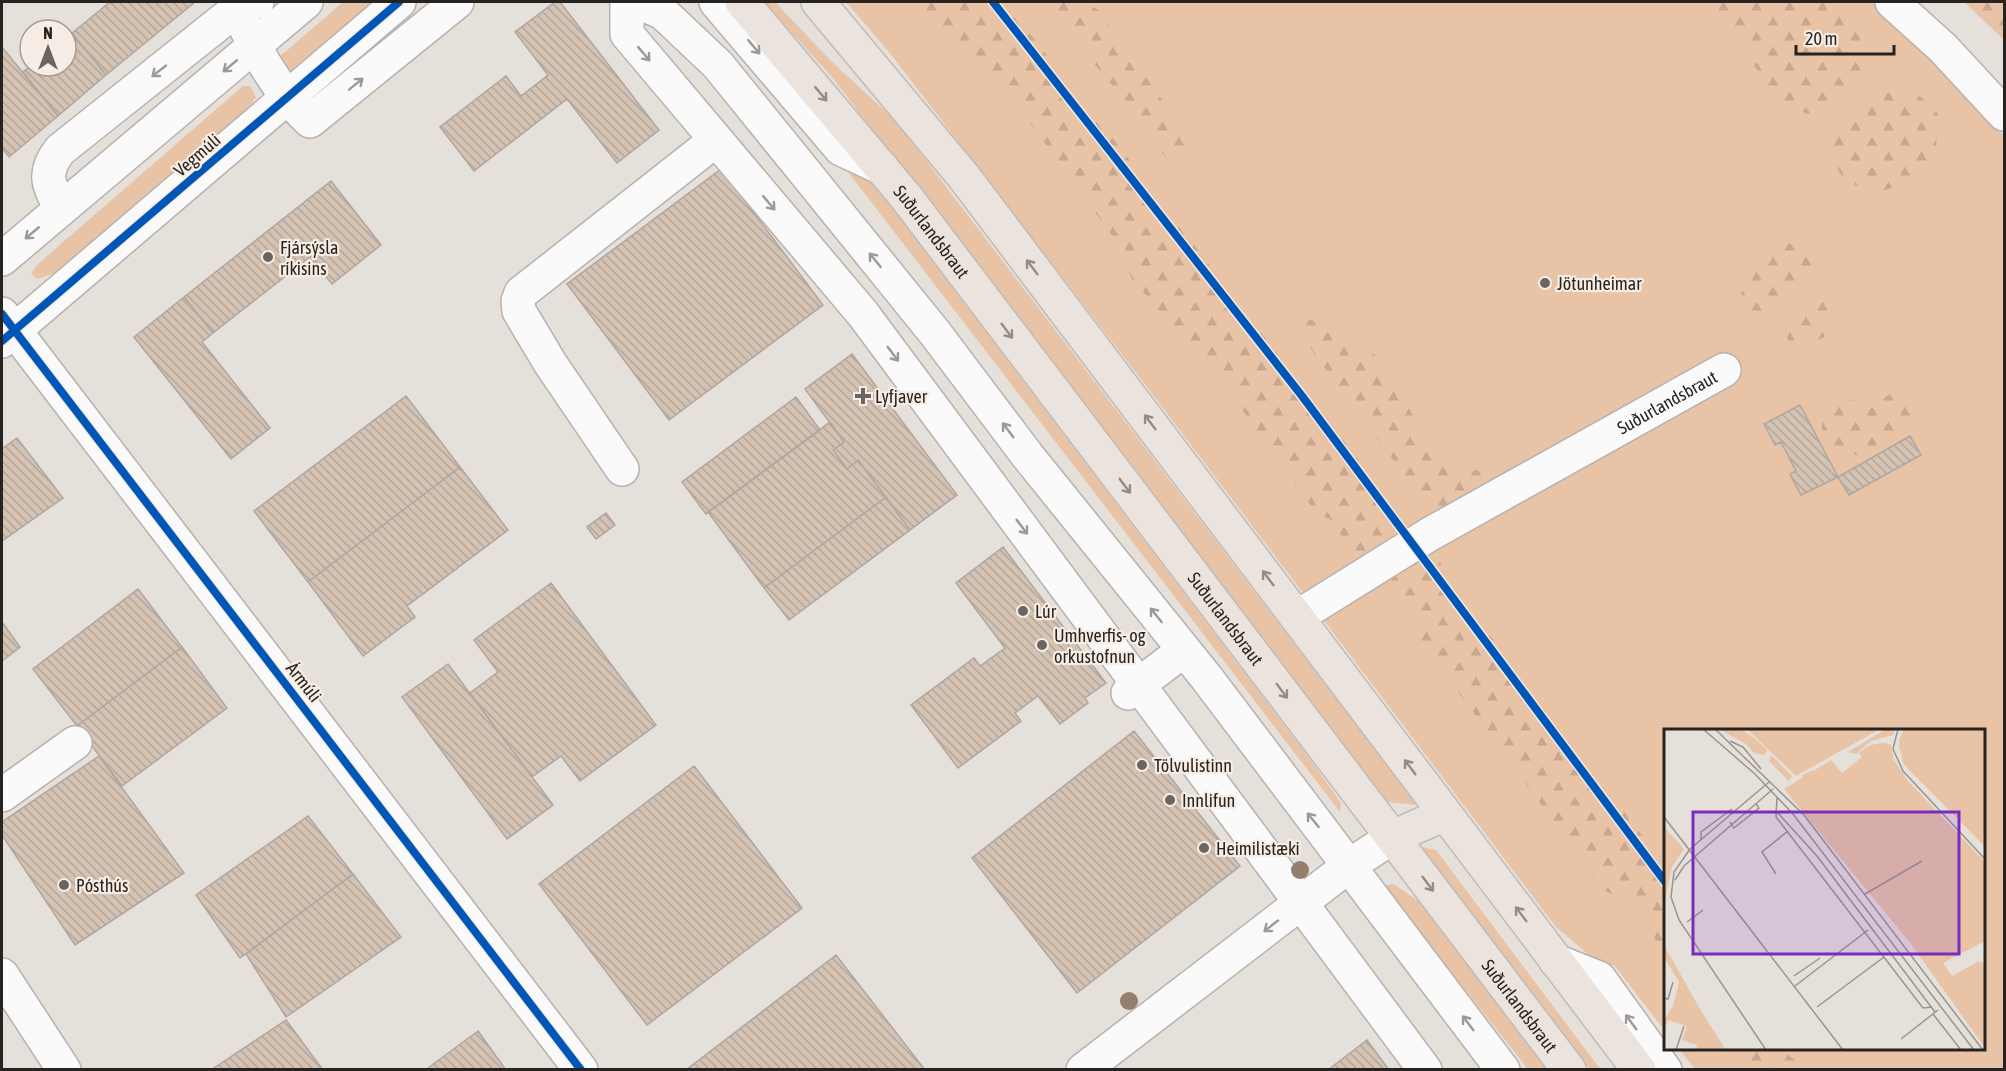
<svg xmlns="http://www.w3.org/2000/svg" width="2006" height="1071" font-family="'Asap Condensed',sans-serif">
<style>
.green{fill:#e8c3a6}
.forest{fill:url(#forest-firs)}
.building{fill:url(#building-back-hatch);stroke:#aca7a4;stroke-width:1.5}
.lines{fill:none;stroke-linecap:round;stroke-linejoin:round}
.minor-casing{stroke:#b6b1ae;stroke-width:36}
.major-casing{stroke:#bfbbb9;stroke-width:36}
.minor{stroke:#fbfafa;stroke-width:33}
.major{stroke:#ebe4de;stroke-width:33}
.cycleway-casing{stroke:#f8ede4;stroke-width:11}
.cycleway{stroke:#0057b8;stroke-width:8}
.tree{fill:#947f6d}
.oneway{stroke:#9c9998}
.oneway2{stroke:#938d88}
.poi-dot{fill:#6a6561;stroke:#f8ede4;stroke-width:2}
.labels{text-anchor:middle;dominant-baseline:central;stroke-width:4.5;stroke-linejoin:round;paint-order:stroke}
.street-label{font-size:18px;fill:#272320;stroke:#f8ede4}
.poi-label{font-size:18px;fill:#272320;stroke:#f8ede4;text-anchor:start}
.inset-road{fill:none;stroke:#9a9490;stroke-width:1.5}
.view{fill:#7b2cbf;fill-opacity:0.15;stroke:#7b2cbf;stroke-width:3}
.inset-edge{fill:none;stroke:#272320;stroke-width:3}
</style>
<defs>
<pattern id="forest-firs" width="22" height="20" patternUnits="userSpaceOnUse" patternTransform="scale(1.5)"><rect width="22" height="20" fill="#e8c3a6"/><path d="M5 1l3.5 6h-7zM16 11l3.5 6h-7z" fill="#c7a78f"/></pattern>
<pattern id="building-back-hatch" width="6" height="6" patternUnits="userSpaceOnUse" patternTransform="scale(1.5)"><rect width="6" height="6" fill="#d4c2b2"/><path d="M-1 5l2 2M0 0l6 6M5-1l2 2" fill="none" stroke="#b6a699"/></pattern>
</defs>
<rect width="100%" height="100%" fill="#e6e0db"/>
<path class="green" d="M343,2h29l-80,70 -10,2 -5,-15z
M764,2h11l55,58 66,61 521,684 -30,-3 -555,-725z
M846,2h1026l96,94 36,40v933h-309l-16,-20 305,-1v-318h-318l-1,301 -51,-66 -12,1 -46,-39 -399,-527 -268,-348z
M243,86h7l6,11 -7,10 -196,167 -16,5 -6,-6 8,-10z
M832,151l33,25 21,24 426,562 29,41 -1,9z
M1421,847l15,3 164,219h-11z
M1394,884l27,19 126,166h-19l-145,-183z"/>
<path class="forest" d="M917,2h87l85,105 309,405 5,30 -25,16 -23,-3 -25,-36 -13,-5 -89,-124 -96,-111 -16,-38 -106,-146 -18,-8z
M1040,2h44l15,8 87,124 2,26 -16,6 -67,-90z
M1710,2h130l15,11 16,30c-16,48 -18,50 -63,71l-28,-11z
M1964,2h40v39v-1z
M1885,92l32,1 21,21 -2,35 -20,30 -39,14 -32,-12 -22,-35 5,-22z
M1775,241l28,5 15,12 -1,18 -23,24 -32,19 -18,-6c-9,-36 9,-47 31,-72z
M1819,296h13l5,22 -14,20 -29,9 -7,-9 5,-12z
M1301,315l66,32 21,22 43,81 25,17 30,5 2,15 -39,21 -21,-1 -137,-185z
M1891,394l15,4 8,12 -6,18 -45,28 -31,-5c-11,-17 -15,-33 -2,-50l16,-2 27,4z
M1425,550l11,6 10,16 -4,18 49,47 117,161 17,13 40,58v81l-8,-8 -25,-40 -27,-11 -186,-252 3,-21 -17,-8 -14,-18 1,-26z
M1739,1049h45l1,4 23,16h-63z"/>
<path class="building" d="M110,2h85l-89,73 -34,-42z
M555,2h5l99,128 -42,33 -50,-64 -93,72 -34,-44 66,-51 15,20 27,-21 -33,-43z
M72,33l34,42 -48,41 -35,-44 7,-6h36v-28z
M2,47l56,69 -49,41 -7,-9z
M721,169l102,136 -154,115 -102,-136z
M331,181l50,64 -49,39 -22,-27 -97,76 -29,-36z
M184,297l29,36 -11,9 68,86 -39,31 -97,-122z
M852,354l105,141 -47,35 -52,-70 -11,9 -14,-19 11,-8 -39,-53z
M406,396l54,71 -152,115 -54,-71z
M796,397l24,33 -114,84 -24,-32z
M1800,405l38,72 -37,18 -11,-21 6,-3 -15,-29 -6,3 -11,-21z
M830,422l14,20 -11,8 14,19 11,-9 28,37 -122,91 -56,-76z
M1910,436l11,19 -72,40 -11,-18z
M17,438l46,60 -61,43v-92z
M460,467l48,63 -101,76 8,11 -52,39 -55,-74z
M886,497l24,33 -121,90 -25,-32z
M606,513l9,12 -19,14 -9,-12z
M1003,547l103,136 -21,15 3,5 -28,21 -22,-28 -23,17 6,8 -63,47 -47,-63 63,-47 6,8 25,-18 -49,-65z
M551,583l105,142 -76,56 -19,-25 -29,21 -62,-84 28,-21 -24,-32z
M138,589l44,58 -105,79 -44,-57z
M2,622l18,25 -18,14z
M182,647l45,61 -105,78 -45,-60z
M448,664l105,141 -46,34 -105,-142z
M1134,731l106,135 -163,127 -105,-135z
M99,756l85,117 -109,72 -73,-110v-13z
M694,766l108,142 -155,117 -108,-141z
M308,816l45,58 -113,84 -44,-63z
M353,874l48,63 -115,80 -40,-63z
M836,955l89,115h-239z
M286,1020l37,50h-112z
M478,1031l28,39h-76l-2,-2z
M1367,1040l22,30h-61z"/>
<g class="lines">
<defs>
<g id="minor">
<path d="M627,2v32l236,280 562,756"/>
<path d="M638,2l25,11 55,52 217,268 92,122 179,222 297,393"/>
<path d="M716,2l125,147 41,19"/>
<path d="M1892,2l51,46 61,66"/>
<path d="M237,9c20,44 38,79 73,112l147,-119"/>
<path d="M61,209c-13,-25 -19,-36 -1,-59l177,-141 20,-7"/>
<path d="M2,259l304,-257"/>
<path d="M2,314l579,756"/>
<path d="M2,341l397,-339"/>
<path d="M622,469l-72,-106 -31,-52 -1,-10 3,-8 195,-153"/>
<path id="s1" d="M1297,617l133,-83 294,-164"/>
<path d="M1128,693l56,-43"/>
<path d="M2,795l73,-52"/>
<path d="M1556,961l43,17 66,92"/>
<path d="M2,975l62,95"/>
<path d="M1083,1070l267,-205 43,-28"/>
</g>
<g id="major">
<path id="s2" d="M742,2l164,195 663,873"/>
<path d="M818,2l146,175 675,893"/>
<path d="M1393,837l52,-23"/>
</g>
</defs>
<use href="#minor" class="minor-casing"/>
<use href="#major" class="major-casing"/>
<use href="#minor" class="minor"/>
<use href="#major" class="major"/>
<defs>
<path id="cycleway" d="M993,2l309,394 364,487
M2,314l579,756
M2,341l397,-339"/>
</defs>
<use href="#cycleway" class="cycleway-casing"/>
<use href="#cycleway" class="cycleway"/>
</g>
<g class="tree">
<circle cx="1300" cy="870" r="9"/>
<circle cx="1129" cy="1001" r="9"/>
</g>
<defs><path id="oneway-shaft" d="M-6 0H5M1.5-3L5.5 0L1.5 3" fill="none" stroke-width="1.6" stroke-linecap="round" stroke-linejoin="round" transform="scale(1.5)"/></defs>
<g class="oneway">
<use href="#oneway-shaft" transform="translate(754 47) rotate(50)"/>
<use href="#oneway-shaft" transform="translate(644 54) rotate(50)"/>
<use href="#oneway-shaft" transform="translate(230 66) rotate(140)"/>
<use href="#oneway-shaft" transform="translate(159 71) rotate(142)"/>
<use href="#oneway-shaft" transform="translate(356 84) rotate(-39)"/>
<use href="#oneway-shaft" transform="translate(769 203) rotate(50)"/>
<use href="#oneway-shaft" transform="translate(32 233) rotate(140)"/>
<use href="#oneway-shaft" transform="translate(875 260) rotate(-129)"/>
<use href="#oneway-shaft" transform="translate(893 354) rotate(53)"/>
<use href="#oneway-shaft" transform="translate(1008 430) rotate(-127)"/>
<use href="#oneway-shaft" transform="translate(1022 527) rotate(53)"/>
<use href="#oneway-shaft" transform="translate(1156 615) rotate(-129)"/>
<use href="#oneway-shaft" transform="translate(1313 820) rotate(-129)"/>
<use href="#oneway-shaft" transform="translate(1271 926) rotate(142)"/>
<use href="#oneway-shaft" transform="translate(1631 1022) rotate(-126)"/>
<use href="#oneway-shaft" transform="translate(1468 1023) rotate(-127)"/>
</g>
<g class="oneway2">
<use href="#oneway-shaft" transform="translate(821 94) rotate(50)"/>
<use href="#oneway-shaft" transform="translate(1032 267) rotate(-127)"/>
<use href="#oneway-shaft" transform="translate(1007 331) rotate(53)"/>
<use href="#oneway-shaft" transform="translate(1150 422) rotate(-127)"/>
<use href="#oneway-shaft" transform="translate(1125 486) rotate(53)"/>
<use href="#oneway-shaft" transform="translate(1268 578) rotate(-127)"/>
<use href="#oneway-shaft" transform="translate(1282 691) rotate(53)"/>
<use href="#oneway-shaft" transform="translate(1410 767) rotate(-127)"/>
<use href="#oneway-shaft" transform="translate(1428 884) rotate(53)"/>
<use href="#oneway-shaft" transform="translate(1521 914) rotate(-127)"/>
</g>
<g class="poi-dot">
<circle cx="268" cy="257" r="6"/>
<circle cx="1545" cy="283" r="6"/>
<path d="M860 387h6v6h6v6h-6v6h-6v-6h-6v-6h6z"/>
<circle cx="1023" cy="611" r="6"/>
<circle cx="1042" cy="645" r="6"/>
<circle cx="1142" cy="765" r="6"/>
<circle cx="1170" cy="800" r="6"/>
<circle cx="1204" cy="848" r="6"/>
<circle cx="64" cy="885" r="6"/>
</g>
<g class="labels">
<g class="street-label">
<text transform="translate(197 155) rotate(-41)">Vegmúli</text>
<text stroke="none"><textPath href="#s2" startOffset="298">Suðurlandsbraut</textPath></text>
<text stroke="none"><textPath href="#s1" startOffset="428">Suðurlandsbraut</textPath></text>
<text stroke="none"><textPath href="#s2" startOffset="784">Suðurlandsbraut</textPath></text>
<text transform="translate(304 682) rotate(52)">Ármúli</text>
<text stroke="none"><textPath href="#s2" startOffset="1270">Suðurlandsbraut</textPath></text>
</g>
<g class="poi-label">
<text x="280" y="247">Fjársýsla<tspan x="280" dy="21">ríkisins</tspan></text>
<text x="1557" y="283">Jötunheimar</text>
<text x="875" y="396">Lyfjaver</text>
<text x="1035" y="611">Lúr</text>
<text x="1054" y="635">Umhverfis- og<tspan x="1054" dy="21">orkustofnun</tspan></text>
<text x="1154" y="765">Tölvulistinn</text>
<text x="1182" y="800">Innlifun</text>
<text x="1216" y="848">Heimilistæki</text>
<text x="76" y="885">Pósthús</text>
</g>
</g>
<g transform="translate(1664 729)">
<rect width="321" height="321" fill="#e6e0db"/>
<path d="M55,0h23l25,21 -3,5 -10,-2 -8,-9zM83,0h127l2,2 -80,45zM240,0h81v118l-82,-84 -4,-23zM221,14l6,2 2,14 15,22 77,81v79l-42,22 9,13 27,-15 6,3v84l-74,-104 -127,-155 47,-29 11,13 20,-16 -3,-4 9,-7zM0,98l20,22 -12,18 -8,38zM0,216l37,66 25,39h-30l1,-5 -15,-5 5,-14 -19,-6 -4,11v-11l9,-14 6,-24 -15,-25z" fill="#e8c3a6"/>
<path d="M72,0l17,8 14,13 -3,5zM199,0l13,2 -76,42 -7,-5 1,-7 12,3 17,-15zM222,0h9l-2,6 -22,6 -15,13 -8,-2zM240,0h7l-4,21 8,15 62,60 8,2v7l-7,4 -70,-69 -9,-22zM221,14l6,2 5,30 11,8 11,16 -2,5 -45,-53 -1,-6zM107,26l21,21 -3,5 -20,-20zM149,41l6,19 32,44 -49,-54v-4zM136,52l38,45 41,58 -6,1 -5,-5 -74,-93zM256,75l19,10 -1,11 -9,1 -12,-18zM219,157l52,69 2,8 -8,-2 -6,-13 -42,-51 -3,-10zM279,243h4l38,49v11z" fill="#e8c3a6"/>
<path class="inset-road" d="M39,0l52,45 38,40 181,236M51,0l89,86 179,235M234,0l-5,20 10,22 82,88M66,12l13,6 18,22M113,68l-1,20 147,191 9,-1M112,82l41,45 118,156M0,88l179,233M66,93l4,6 25,-20 -3,-4M37,111v-8l31,-23M112,145l-14,-22 26,-21M11,151l9,-14 89,-77M201,165l57,-33M23,193l16,-12M130,247l26,-18M131,257l73,-56M0,269l4,1 5,-17M153,278l67,-50M269,285l28,36M237,310l37,-29M12,321l8,-24M102,321l-87,-130 -8,-23 3,-25 16,-23 79,-67"/>
<path class="view" d="M29,83h266v142h-266z"/>
<rect width="321" height="321" class="inset-edge"/>
</g>
<rect width="2006" height="1071" fill="none" stroke="#272320" stroke-width="6"/>
<g transform="translate(48 48)"><circle r="28" fill="#f8ede4" stroke="#a49c96" stroke-width="1.5"/>
<path d="M0-4.5L10 22L0 15L-10 22Z" fill="#6a6561"/>
<text y="-9" font-size="16" font-weight="bold" text-anchor="middle" fill="#272320">N</text>
</g>
<path d="M1796 45v9h98v-9" fill="none" stroke="#272320" stroke-width="3"/>
<text x="1805" y="45" font-size="18" fill="#272320" stroke="#f8ede4" stroke-width="4.5" paint-order="stroke">20 m</text>
</svg>
